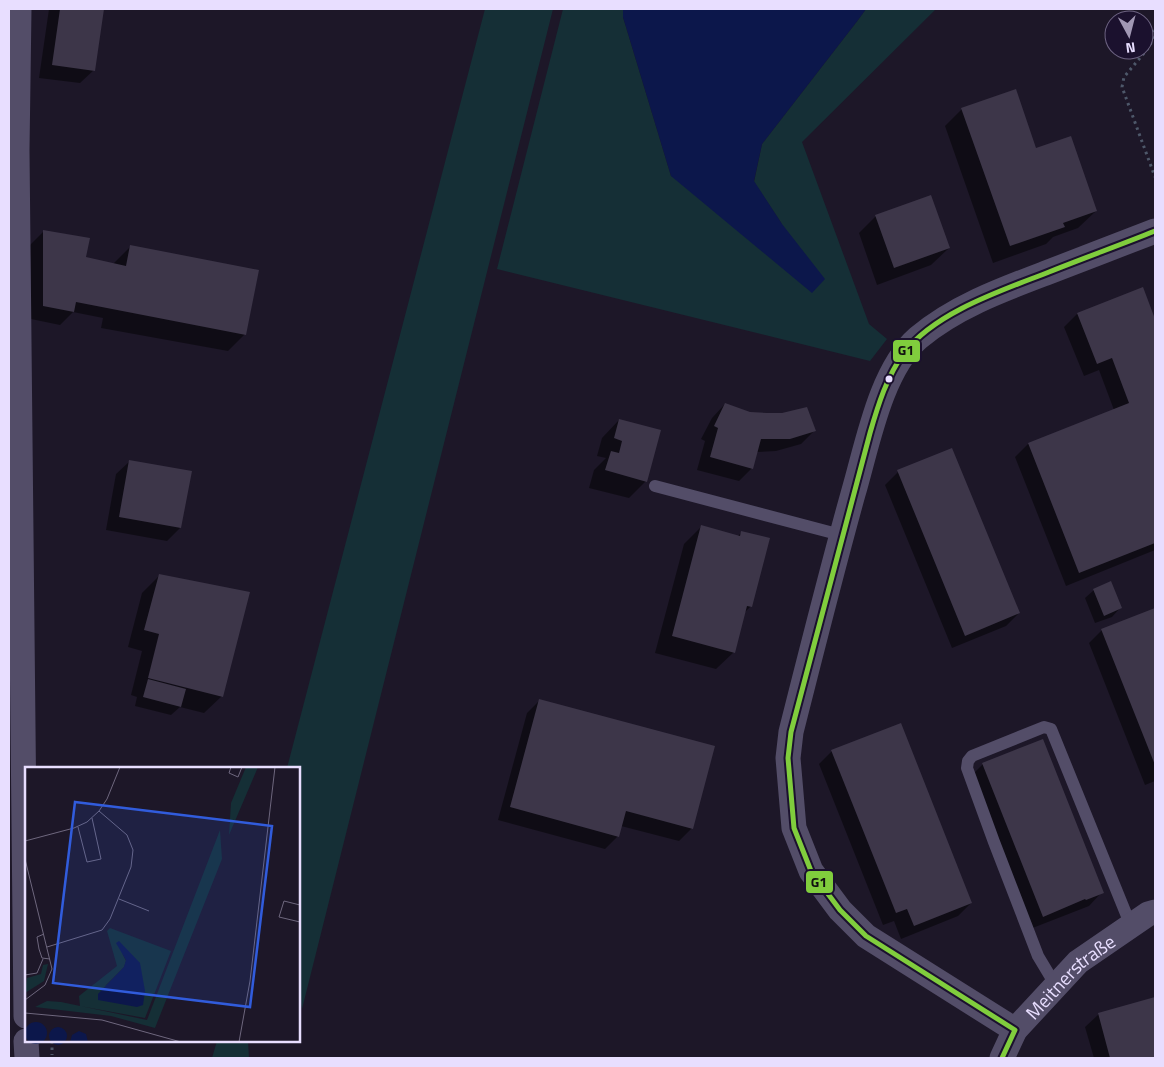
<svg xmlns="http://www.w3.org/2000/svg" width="1164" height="1067" font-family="'Titillium Web',sans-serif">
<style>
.green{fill:#152f36}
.water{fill:#0c174b}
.shadow{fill:#0007}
.building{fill:#3d3649}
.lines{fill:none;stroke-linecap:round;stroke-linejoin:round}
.path{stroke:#4e586a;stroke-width:3;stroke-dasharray:2.5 4;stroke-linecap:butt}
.lane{stroke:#534d68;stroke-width:12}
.street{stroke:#534d68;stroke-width:25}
.bus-1-casing{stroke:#1b112e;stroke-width:9}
.bus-1{stroke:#80cd3d;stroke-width:5}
.bus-dot{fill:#e8deff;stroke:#1b112e;stroke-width:2}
.labels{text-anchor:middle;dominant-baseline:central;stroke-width:4.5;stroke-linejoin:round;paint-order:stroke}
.street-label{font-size:19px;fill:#e8deff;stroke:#1b112e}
.inset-road{fill:none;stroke:#6e677e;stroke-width:1}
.view{fill:#315cdc;fill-opacity:0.15;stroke:#315cdc;stroke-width:2.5}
.inset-edge{fill:none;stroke:#e8deff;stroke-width:2.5}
.line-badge{stroke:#1b112e;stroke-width:2}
.pale-badge-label{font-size:14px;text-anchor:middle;font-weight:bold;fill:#111}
</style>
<rect width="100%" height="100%" fill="#1d1728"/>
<path class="green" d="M485,9h68l-251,1000 -3,-18v-223h-12z
M563,9h60v8l48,159 111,48 -28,-42 8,-38 96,-124 8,-11h70l-134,133 67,182 18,15 -17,22 -373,-92z
M217,1041h31l1,17h-37z"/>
<path class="water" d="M623,9h243l-8,11 -96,124 -8,37 28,43 43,55 -13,14 -141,-117 -48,-159z"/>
<path class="shadow" d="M49,9h53l-8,61 -14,13 -41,-5z
M962,109l74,41 60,61 -18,17 -25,9 -7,7 -53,19 -48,-137z
M876,216l73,32 -18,17 -54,20 -18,-52z
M43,232l41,26 29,6 17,-17 115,87 -17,17 -127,-23 2,-10 -30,-6 -13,13 -29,-6 -1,-74z
M1142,289l13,33v228l-89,36 -51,-129 13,-13 86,-34 -15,-40 -15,6 -20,-49 13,-13z
M725,404l24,9 65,18 -13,13 -25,7 -19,1 -5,16 -13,13 -42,-11 8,-29 -4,-2 11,-21z
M619,420l27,61 -17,17 -40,-10 5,-18 12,-12 -9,-2 5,-18z
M130,461l50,67 -13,13 -61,-11 10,-56z
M898,472l121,141 -13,13 -54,22 -67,-163z
M701,527l37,9 4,-4 9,74 -7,7 -10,39 -18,17 -61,-16 29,-109z
M159,576l63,120 -18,17 -24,-6 -9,8 -36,-9 2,-9 -6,-2 11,-44 -14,-4 14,-54z
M1094,590l26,18 -8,9 -17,6 -10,-25z
M1155,609v172l-10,4 -56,-142 13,-13z
M540,700l152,128 -13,13 -58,-15 -3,10 -13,13 -107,-29 29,-107z
M832,751l139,152 -13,13 -57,23 -7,-18 -11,4 -64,-161z
M983,764l119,128 -13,14 -59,23 -60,-152z
M1155,999v59h-61l-9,-31 14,-13z"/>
<path class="building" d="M60,9h44l-9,62 -43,-6z
M1016,89l20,59 35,-12 26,75 -34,12 2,4 -55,19 -49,-138z
M931,195l19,53 -56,20 -19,-53z
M43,230l47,8 -4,19 40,9 4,-21 129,25 -13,65 -170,-33 -2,10 -31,-6z
M1143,287l12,32v224l-76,30 -51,-130 101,-40 -17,-45 -15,6 -20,-51z
M725,403l25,9 17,1h15l25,-6 9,24 -26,8h-29l-8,30 -43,-12 8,-29 -4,-2z
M619,419l42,11 -14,52 -42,-12 6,-19 8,2 3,-12 -8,-3z
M952,448l68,165 -55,23 -68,-166z
M129,460l63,11 -11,57 -62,-11z
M701,525l39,11 1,-5 29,7 -18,69 -5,-1 -12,47 -63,-17z
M159,574l91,18 -27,105 -75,-19 11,-44 -15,-4z
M1111,581l11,27 -18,8 -11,-27z
M1155,608v157l-54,-136z
M148,679l38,10 -5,18 -38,-10z
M539,699l176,47 -22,83 -67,-18 -7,26 -109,-30z
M901,723l71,180 -58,23 -7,-17 -11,4 -65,-163z
M1043,739l61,154 -18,7 -1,-1 -42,18 -61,-154z
M1155,997v61h-45l-12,-45z"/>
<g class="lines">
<path class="path" d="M1155,30l-5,16 -26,31 -2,10 33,90
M52,1041v14"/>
<path class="lane" d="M655,486l186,49
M1056,986l-18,-30 -44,-114 -27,-74 1,-7 4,-5 72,-29 7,2 80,197"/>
<g class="street">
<path d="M19,9l-2,141 9,866"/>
<path d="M1015,1030l-149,-94 -26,-26 -29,-39 -17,-43 -6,-70 3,-26c20,-79 40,-159 62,-238 14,-47 27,-123 65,-156 37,-31 83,-48 128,-65 36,-14 73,-28 109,-42"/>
<path d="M26,1041l1,17"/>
<path id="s1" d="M1002,1058l13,-28 63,-68 70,-48 7,-2"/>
</g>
<defs>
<path id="bus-1" d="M1002,1058l13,-28 -149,-94 -26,-26 -29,-39 -17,-43 -6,-70 3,-26 79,-299c8,-28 17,-57 34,-80 31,-41 99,-63 145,-81 35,-14 71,-27 106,-41"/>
</defs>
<use href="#bus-1" class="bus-1-casing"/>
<use href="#bus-1" class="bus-1"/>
</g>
<circle class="bus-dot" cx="889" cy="379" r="4.5"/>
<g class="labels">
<g class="street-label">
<text stroke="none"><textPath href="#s1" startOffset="108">Meitnerstraße</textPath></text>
</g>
</g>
<g transform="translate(25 767)">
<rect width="275" height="275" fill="#1d1728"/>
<path d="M221,0h12l-29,68 2,-32zM195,63l2,29 -67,169 -44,-12 -76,-9 12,-6 14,1 86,18zM85,161l61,23 -26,67 -65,-12 -1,-10 38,-30 -10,-35zM97,186l18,10 -35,23 19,-19 2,-6zM23,197l-4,17 -19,12 2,-15 14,-4 2,-9z" fill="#152f36" fill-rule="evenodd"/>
<path d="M94,174l21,22 5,28 -2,14 -6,2 -39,-7v-6l26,-27 2,-7 -10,-17zM0 266a11 11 0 1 1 22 0a11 11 0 1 1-22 0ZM24 269a9 9 0 1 1 18 0a9 9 0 1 1-18 0ZM54,264l7,3 2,8h-18l2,-7z" fill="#0c174b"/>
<path class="inset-road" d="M206,0l-2,6 9,4 4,-10M53,60l9,35 14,-3 -9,-41M0,74l49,-13 13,-6 12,-11 8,-12 13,-32M0,92l27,110 -7,16 -20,15M94,132l30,12M275,138l-16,-4 -5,16 21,5M19,167l-7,3 2,12 3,9 8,1M22,180l55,-17 8,-11 21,-52 2,-17 -6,-15 -28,-24M0,208l12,-2 6,-14M0,246l77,7 79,22M214,275l11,-61 25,-214"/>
<path class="view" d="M50,35l197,24 -22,181 -197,-24z"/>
<rect width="275" height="275" class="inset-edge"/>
</g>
<g class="line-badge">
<rect x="892" y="339" width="29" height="24" rx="5" fill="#80cd3d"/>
<rect x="805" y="870" width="29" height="24" rx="5" fill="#80cd3d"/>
</g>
<g class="pale-badge-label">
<text x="906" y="355">G1</text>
<text x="819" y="887">G1</text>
</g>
<rect width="1164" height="1067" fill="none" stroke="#e8deff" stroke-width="20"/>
<g transform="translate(1129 35) rotate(173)"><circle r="24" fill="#1b112e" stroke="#6d6382"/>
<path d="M0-4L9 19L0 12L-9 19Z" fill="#a198b4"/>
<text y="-8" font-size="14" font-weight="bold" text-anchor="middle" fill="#e8deff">N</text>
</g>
</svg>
